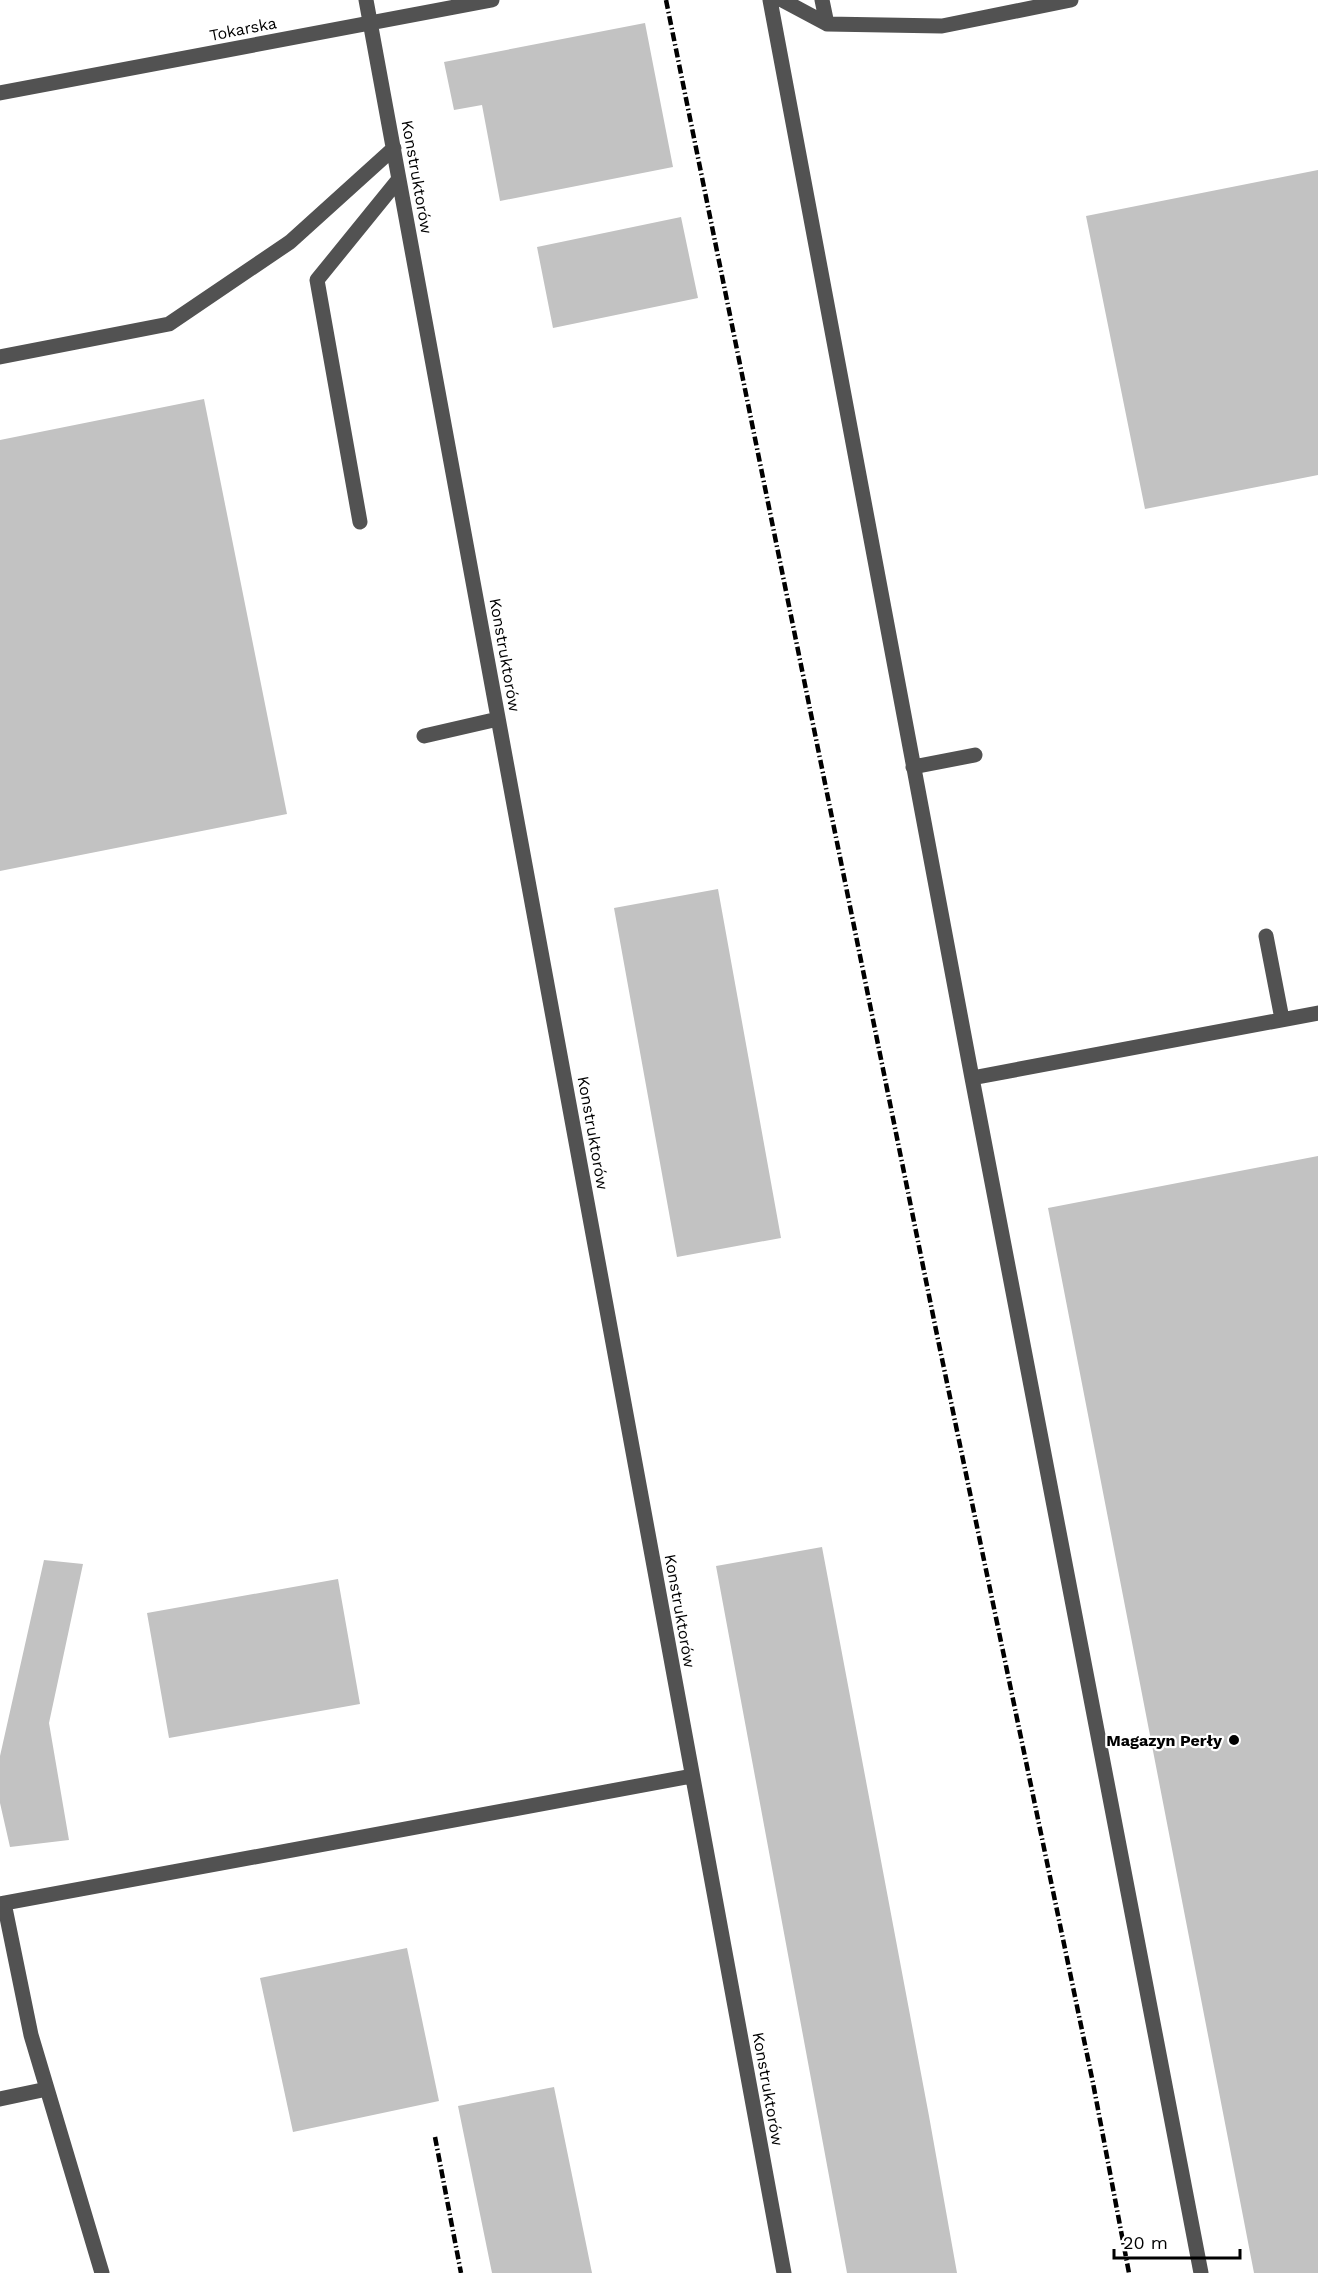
<svg xmlns="http://www.w3.org/2000/svg" width="1318" height="2273" font-family="'Work Sans',sans-serif">
<style>
.building{fill:#c2c2c2}
.lines{fill:none;stroke-linecap:round;stroke-linejoin:round}
.minor{stroke:#525252;stroke-width:15}
.rail{stroke:#000;stroke-width:4.5;stroke-dasharray:9 3 1.5 3;stroke-linecap:butt}
.poi-dot{fill:#000;stroke:#fff;stroke-width:2}
.labels{text-anchor:middle;dominant-baseline:central;stroke-width:4.5;stroke-linejoin:round;paint-order:stroke}
.street-label{font-size:16px;fill:#000;stroke:#fff}
.poi-label{font-size:16px;font-weight:bold;fill:#000;stroke:#fff;text-anchor:end}
</style>
<rect width="100%" height="100%" fill="#fff"/>
<path class="building" d="M645,23l28,144 -173,34 -18,-96 -28,5 -10,-48z
M1318,170v305l-173,34 -59,-293z
M681,217l17,81 -145,30 -16,-81z
M204,399l83,415 -287,57v-431z
M718,889l63,349 -104,19 -63,-349z
M1318,1156v1117h-64l-206,-1065z
M822,1547l107,569 28,157h-110l-131,-707z
M44,1560l39,4 -34,159 20,117 -59,7 -10,-44v-47z
M338,1579l22,125 -191,34 -22,-125z
M407,1948l32,153 -146,31 -33,-154z
M554,2087l38,186h-100l-34,-167z"/>
<g class="lines">
<path class="minor" d="M366,0l418,2273
M770,0l202,1078 346,-65
M782,0l45,24 115,2 129,-26
M822,0l5,24
M0,93l492,-93
M0,357l169,-33 121,-82 104,-94
M360,522l-43,-242 82,-101
M424,736l74,-17
M913,767l62,-12
M1266,936l16,83
M972,1078l229,1195
M4,1903l27,132 71,238
M0,1904l692,-128
M0,2099l47,-10"/>
<path class="rail" d="M666,0l270,1330 157,753 36,190
M435,2137l26,136"/>
</g>
<circle class="poi-dot" cx="1234" cy="1740" r="6"/>
<g class="labels">
<g class="street-label">
<text transform="translate(243 29) rotate(-11)">Tokarska</text>
<text transform="translate(417 177) rotate(80)">Konstruktorów</text>
<text transform="translate(505 655) rotate(80)">Konstruktorów</text>
<text transform="translate(593 1133) rotate(80)">Konstruktorów</text>
<text transform="translate(680 1611) rotate(80)">Konstruktorów</text>
<text transform="translate(768 2089) rotate(80)">Konstruktorów</text>
</g>
<g class="poi-label">
<text x="1222" y="1740">Magazyn Perły</text>
</g>
</g>
<path d="M1114 2249v9h126v-9" fill="none" stroke="#000000" stroke-width="3"/>
<text x="1123" y="2249" font-size="18" fill="#000000" stroke="#ffffff" stroke-width="4.5" paint-order="stroke">20 m</text>
</svg>
